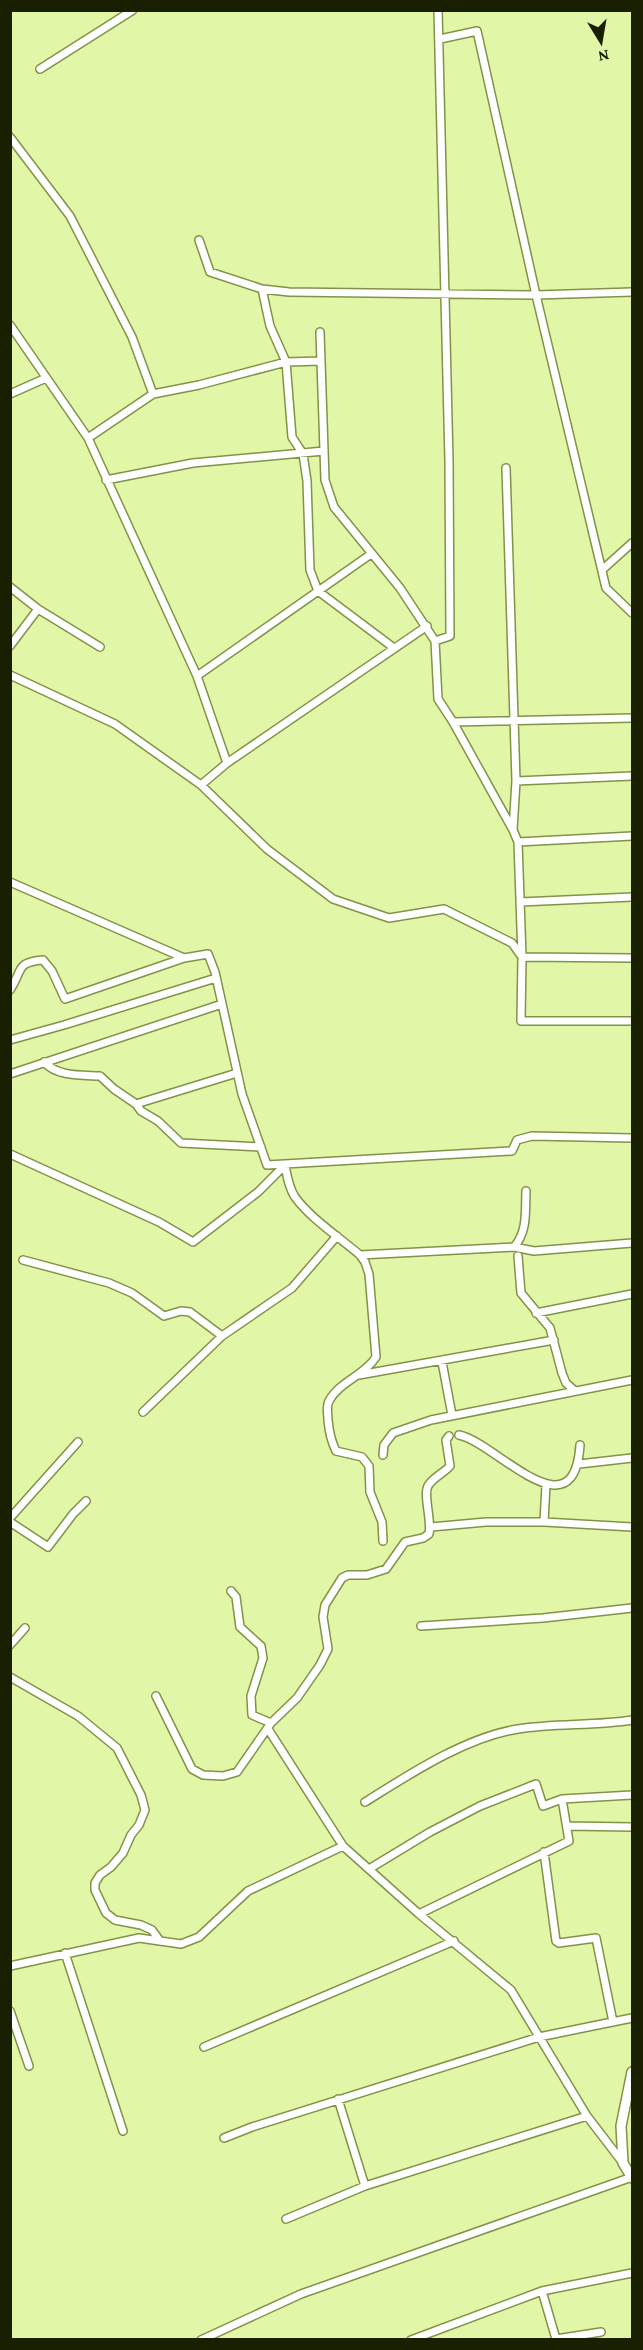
<svg xmlns="http://www.w3.org/2000/svg" width="643" height="2350" font-family="'Crimson Pro',serif">
<style>
.lines{fill:none;stroke-linecap:round;stroke-linejoin:round}
.street-casing{stroke:#819348;stroke-width:10}
.secondary-casing{stroke:#819348;stroke-width:12}
.street{stroke:#fff;stroke-width:7}
.secondary{stroke:#fff;stroke-width:9}
</style>
<rect width="100%" height="100%" fill="#e1f6a7"/>
<g class="lines">
<defs>
<path id="street" d="M438,10l11,451 1,175 -15,5 3,58 15,23 60,108
M440,39l37,-8 59,264 70,293 26,25
M40,69l93,-59
M10,137l60,79 62,121 21,57
M199,240l11,32 52,17 27,3 247,3 96,-3
M262,289l8,37 16,36 6,75 11,17 4,27 3,89 8,21 76,57
M10,325l78,113 109,238 30,87
M320,332l5,148 9,27 66,81 35,53
M10,394l36,-16
M88,438l65,-44 46,-9 87,-23 35,-1
M506,468l10,313 -3,49 5,12 4,115 -1,64h111
M106,480l87,-17 131,-12
M602,570l30,-27
M10,587l28,22 62,38
M10,646l28,-37
M10,675l105,49 86,61 66,64 66,50 56,19 55,-9 68,34 10,14 110,1
M197,676l174,-122
M453,722l179,-4
M516,781l116,-5
M201,785l26,-22 200,-137
M518,842l114,-6
M10,882l174,76 24,-4 7,18 27,122 25,71 245,-14 5,-11 15,-4 100,2
M520,902l112,-5
M10,990c13,-19 5,-28 33,-30l9,11 13,28 119,-41
M10,1040l54,-15 152,-47
M44,1062c14,15 37,13 56,14l14,13 22,15 5,7 17,10 23,22 80,4
M10,1074l212,-70
M136,1104l101,-31
M10,1154l149,68 34,20 65,-50 27,-27
M285,1165c2,11 4,23 10,32 15,21 45,41 65,58l5,7 4,12 7,83c-11,18 -37,25 -47,44 -3,6 -1,13 -1,19 1,12 3,21 8,31l26,6 7,9 1,26 12,30 1,19
M514,1247c14,-16 11,-36 12,-56
M360,1255l154,-8 20,4 98,-8
M518,1256l3,37 29,35 12,45 4,10 9,8
M23,1260l86,23 23,10 32,23 17,-5 9,1 32,24
M536,1313l96,-19
M442,1362l10,53
M359,1375l195,-35
M143,1412l79,-76 70,-48 45,-52
M459,1435c36,7 115,102 121,10
M383,1455l1,-10 9,-12 38,-13 201,-40
M579,1464l53,-6
M10,1518l68,-76
M10,1522l38,25 25,-33 13,-13
M544,1522l2,-37
M431,1527l55,-5h58l88,5
M231,1591l5,6 4,30 21,19 2,12 -12,38 1,19 19,8
M421,1626l122,-8 89,-10
M10,1645l15,-17
M10,1677l68,39 39,32 24,47 4,15 -6,15 -8,10 -8,18 -12,14 -11,8 -5,8v7l11,23 9,7 26,5 11,5 8,11
M156,1696l36,73 11,6 20,1 14,-4 34,-49 26,-25 23,-33 8,-16 -5,-32 2,-12 17,-27 6,-3h19l19,-6 19,-27 18,-4 6,-4c3,-13 -6,-39 -1,-48 4,-8 16,-13 22,-20l-4,-26 3,-4
M268,1729l75,117
M365,1802c45,-28 101,-65 153,-73 38,-6 77,-3 114,-9
M568,1826l64,1
M544,1852l12,89 3,2 37,-5 17,84
M369,1869l61,-37 50,-26 56,-22 7,22 19,-7 70,-4
M419,1914l150,-73 -7,-42
M65,1953l58,178
M10,1966l129,-28 42,6 18,-7 49,-46 95,-45 76,68 92,76 76,126 36,47
M10,2011l19,55
M204,2047l250,-106
M338,2099l27,87
M224,2138l28,-11 287,-90 93,-19
M286,2219l79,-33 222,-70
M542,2291l14,48 45,-7
M201,2340l100,-46 331,-117
M411,2340l131,-49 90,-18"/>
<path id="secondary" d="M632,2072l-11,54 2,37 9,15"/>
</defs>
<use href="#street" class="street-casing"/>
<use href="#secondary" class="secondary-casing"/>
<use href="#street" class="street"/>
<use href="#secondary" class="secondary"/>
</g>
<rect width="643" height="2350" fill="none" stroke="#192002" stroke-width="24"/>
<g transform="translate(601 42) rotate(169)" stroke="#e1f6a7" stroke-width="4.5" paint-order="stroke">
<path d="M0-4.5L10 22L0 15L-10 22Z" fill="#192002"/>
<text y="-9" font-size="16" font-weight="bold" text-anchor="middle" fill="#192002">N</text>
</g>
</svg>
